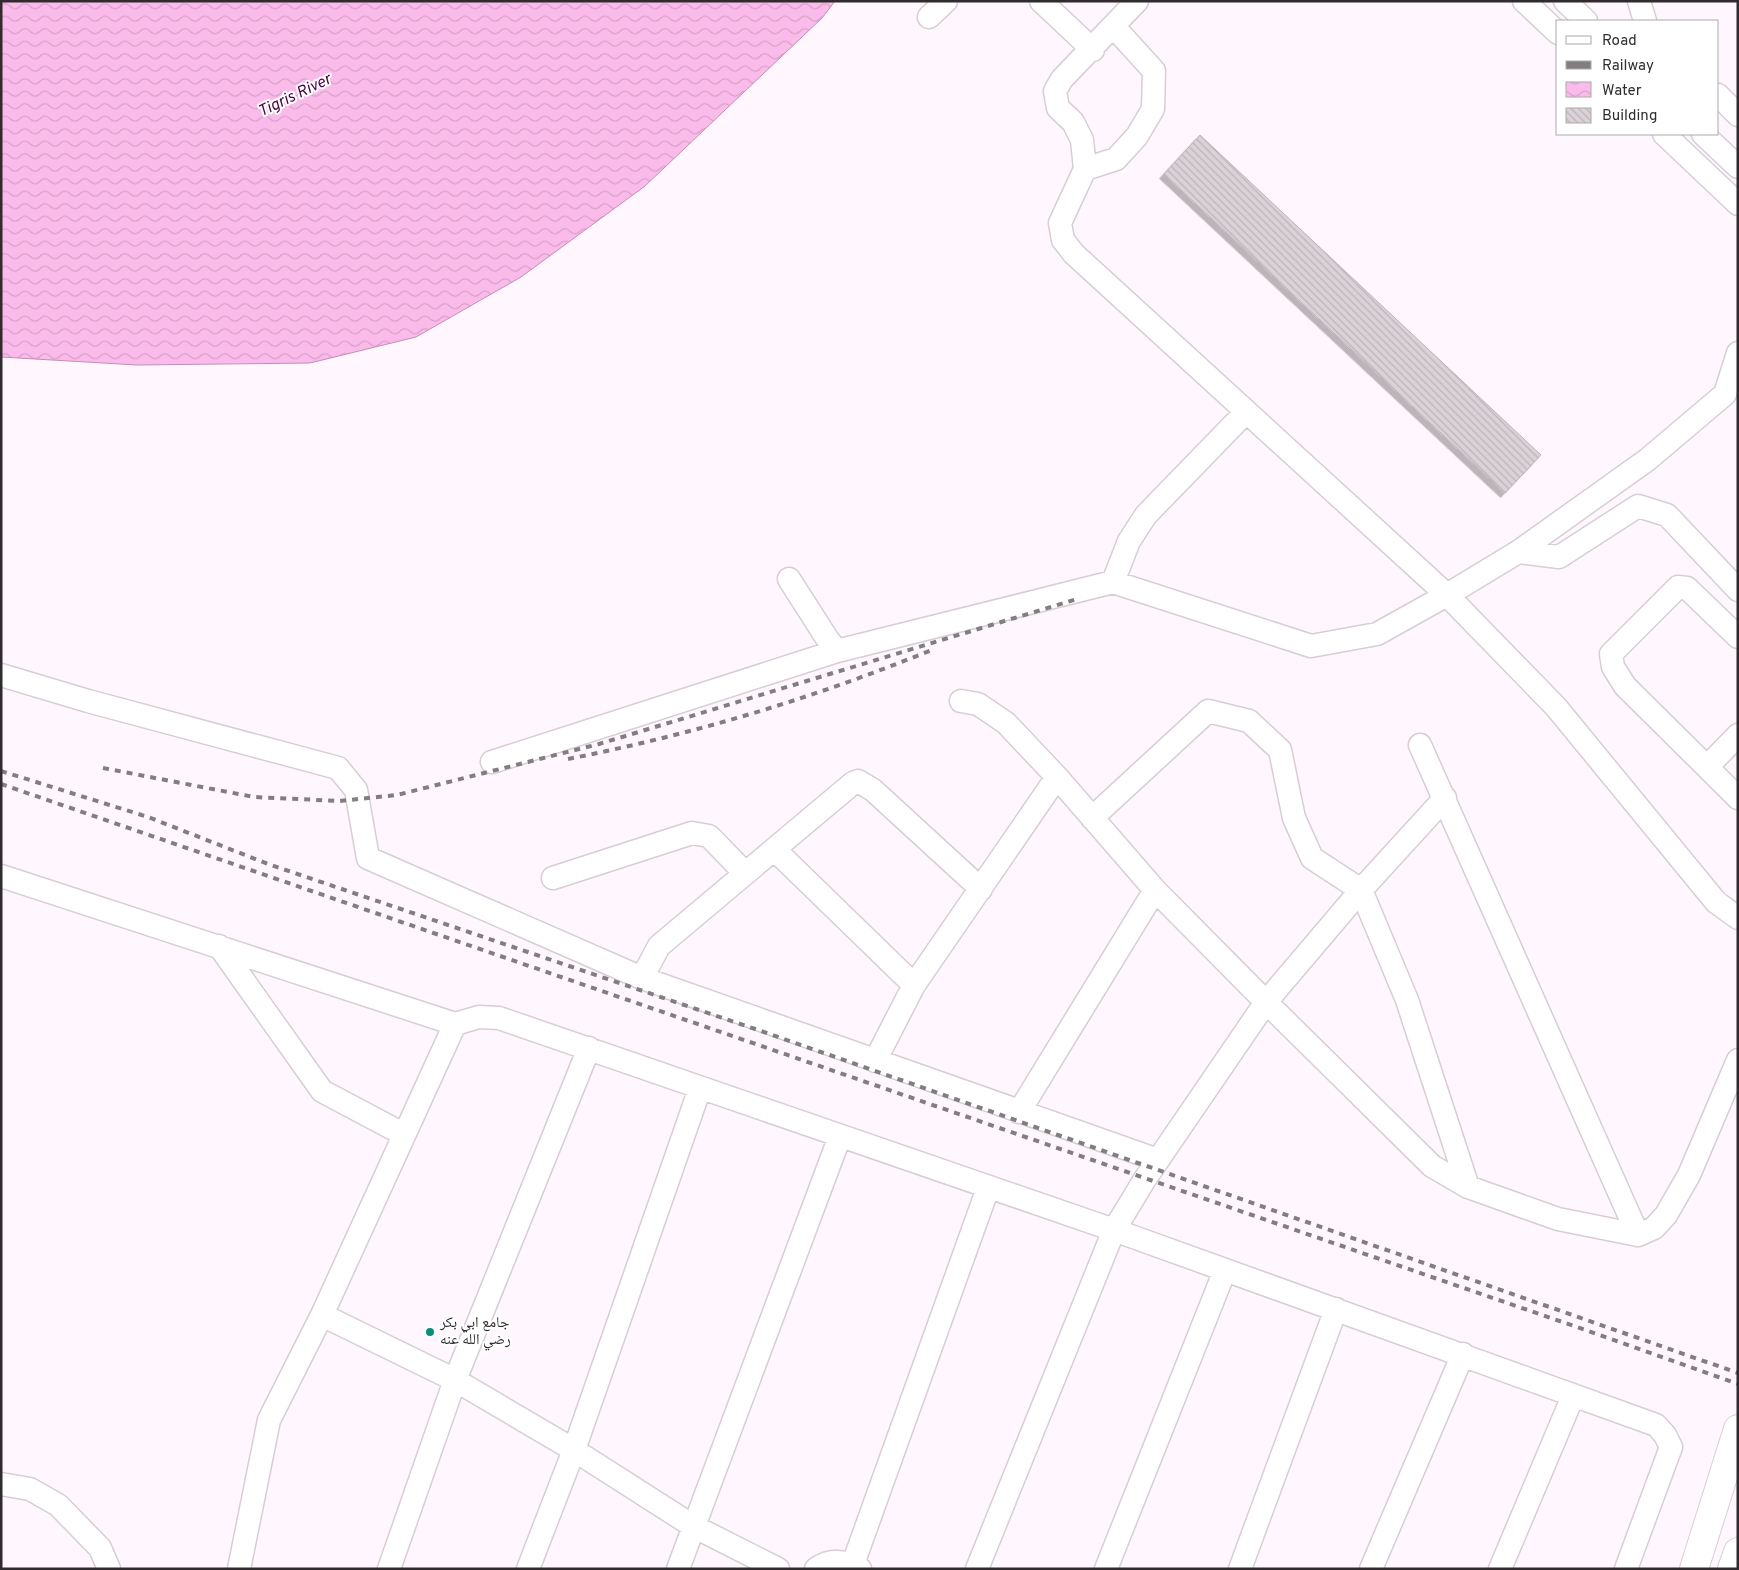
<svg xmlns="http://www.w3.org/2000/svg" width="1739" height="1570" font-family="Overpass,'Noto Naskh Arabic',sans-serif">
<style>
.water{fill:url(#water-waves);stroke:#be90b2}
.building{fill:url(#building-back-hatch);stroke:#bcb3b9;filter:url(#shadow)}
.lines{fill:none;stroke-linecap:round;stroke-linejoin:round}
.minor-casing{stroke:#d7ced5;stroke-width:25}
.major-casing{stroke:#d7ced5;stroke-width:30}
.minor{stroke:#fff;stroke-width:22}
.major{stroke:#fff;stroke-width:28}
.rail{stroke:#827d81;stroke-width:4;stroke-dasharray:6 6;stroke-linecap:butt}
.poi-dot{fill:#06907a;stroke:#fff;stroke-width:2}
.labels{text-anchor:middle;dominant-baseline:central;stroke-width:4;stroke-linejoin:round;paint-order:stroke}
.poi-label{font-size:15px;fill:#2f2b2e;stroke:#fff;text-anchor:start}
.water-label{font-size:16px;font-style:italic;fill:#4c0041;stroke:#fff}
</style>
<defs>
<pattern id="water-waves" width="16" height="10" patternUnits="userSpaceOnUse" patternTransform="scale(1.25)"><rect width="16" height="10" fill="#fbbbea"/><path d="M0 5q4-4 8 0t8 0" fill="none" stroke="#d7a1c9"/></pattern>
<pattern id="building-back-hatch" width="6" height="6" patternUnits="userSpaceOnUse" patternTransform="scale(1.25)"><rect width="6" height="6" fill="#dbd2d8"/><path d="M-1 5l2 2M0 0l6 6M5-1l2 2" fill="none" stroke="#bcb4ba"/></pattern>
<filter id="shadow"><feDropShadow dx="-4.5" dy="4.5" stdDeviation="0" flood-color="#0004"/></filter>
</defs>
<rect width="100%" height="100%" fill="#fff7fd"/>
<path class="water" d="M1,1h834l-13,17 -177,168 -124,91 -105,60 -106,26 -173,2 -136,-8z"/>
<path class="building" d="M1200,135l341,320 -36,38 -341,-319z"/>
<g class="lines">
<defs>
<path id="minor" d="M1041,1l52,49
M1137,1l-75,78 -7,12 3,17 15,14 9,18 3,29 -25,54 3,17 11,14 373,341 109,112 160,195 22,16
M1524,1l34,32
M1565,1l21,20
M1639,1l6,20
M929,17l17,-16
M1718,95l20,20
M1664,134l74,70
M1703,134l35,33
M1085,169l31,-10 21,-23 16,-27 1,-38 -40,-44
M1518,552l41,5 79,-51 29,9 71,75
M789,579l39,61 9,11
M1113,582l16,-41 17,-26 100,-103
M1738,637l-51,-49 -9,-1 -67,67 2,13 12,19 113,112
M1,675l87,26 250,67 18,22 12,68 274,120 516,182
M961,701l17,3 28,19 51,54 98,113 111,112 166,164 36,21 90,32 80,16 16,-7 12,-13 23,-40 49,-115
M1420,745l218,490
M492,762l345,-111 276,-69 198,64 66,-12 70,-39 71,-43 129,-92 78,-66 13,-41
M1707,767l31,-32
M1092,818l116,-107 41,10 31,29 14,68 18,40 49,32 46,110 61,187
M775,850l139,135
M1,876l454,148 24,-7 20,1 615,212 542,195 9,10 6,12 -45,122
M553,878l139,-45 17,3 36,37
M219,946l103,145 81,43
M642,978l17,-32 194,-163 5,-2 15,9 108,99
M875,1061l39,-76 143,-208
M1019,1112l136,-222
M322,1315l133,65 119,70 119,76 85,43
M1,1484l29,5 28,16 42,43 9,21
M853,1564l135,-376
M239,1569l30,-149 53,-105 133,-291
M389,1569l66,-189 134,-332
M528,1569l46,-119 126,-362
M678,1569l162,-433
M816,1569c14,-10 30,-9 44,0
M977,1569l137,-339 31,-51 121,-177 95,-112 84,-92
M1106,1569l119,-299
M1240,1569l96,-260
M1371,1569l92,-215
M1500,1569l73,-173"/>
<path id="major" d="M1694,1569l44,-140
M1732,1569l6,-17"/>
</defs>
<use href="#minor" class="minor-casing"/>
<use href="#major" class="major-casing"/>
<use href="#minor" class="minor"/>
<use href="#major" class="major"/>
<path class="rail" d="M568,759c127,-25 246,-61 366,-110
M103,768l151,29 86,4 57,-6 202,-51 478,-145
M1,771l147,46 120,47 493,167 977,342
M1,784l1576,543 161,57"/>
</g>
<circle class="poi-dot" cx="430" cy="1332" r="5"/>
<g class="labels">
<g class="poi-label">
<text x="440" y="1323">جامع ابي بكر<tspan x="440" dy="17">رضي الله عنه</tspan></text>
</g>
<g class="water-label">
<text transform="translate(295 96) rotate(-26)">Tigris River</text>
</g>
</g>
<rect width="1739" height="1570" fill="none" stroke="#2f2b2e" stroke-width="5"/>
<rect x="1556" y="20" width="162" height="115" fill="#ffffff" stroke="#acaaab"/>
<rect x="1566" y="36" width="25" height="8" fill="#ffffff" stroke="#acaaab"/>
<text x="1602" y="45" font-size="15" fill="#2f2b2e">Road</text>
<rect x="1566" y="61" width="25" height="8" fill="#827d81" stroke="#acaaab"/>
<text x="1602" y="70" font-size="15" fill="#2f2b2e">Railway</text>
<rect x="1566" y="82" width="25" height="15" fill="url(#water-waves)" stroke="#acaaab"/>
<text x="1602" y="95" font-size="15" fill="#2f2b2e">Water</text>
<rect x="1566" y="108" width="25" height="15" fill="url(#building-back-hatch)" stroke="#acaaab"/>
<text x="1602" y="120" font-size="15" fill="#2f2b2e">Building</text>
</svg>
